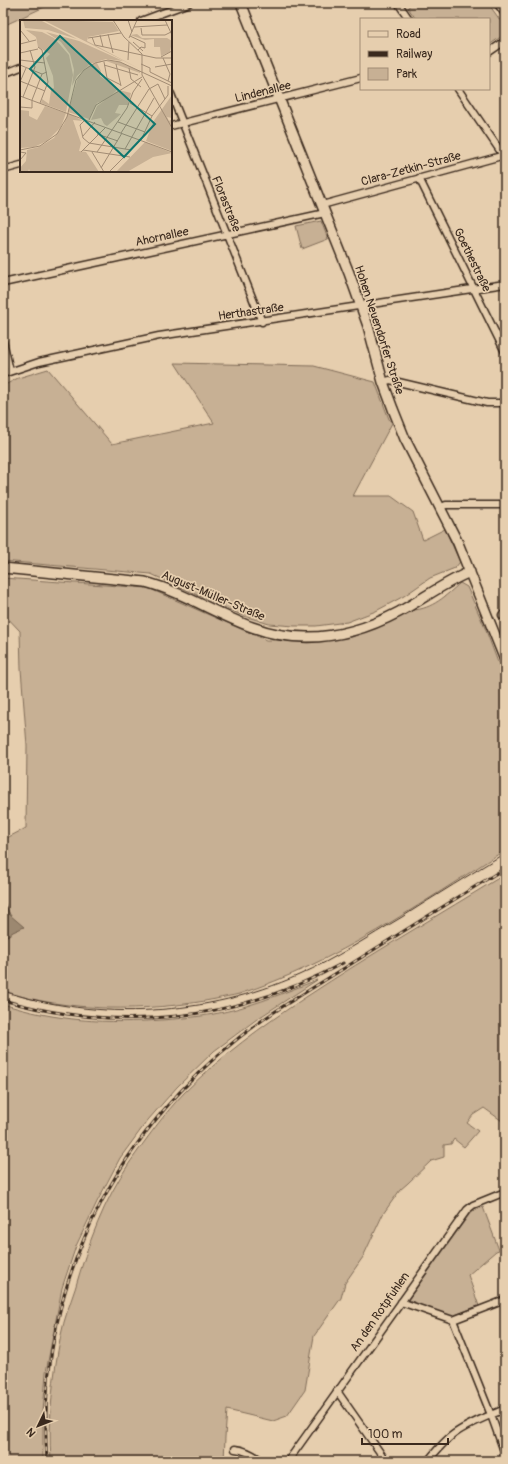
<svg xmlns="http://www.w3.org/2000/svg" width="508" height="1464" font-family="Pangolin,sans-serif">
<style>
.green{fill:#c7b094;stroke:#816d59}
.water{fill:#9c8870;stroke:#75624f}
.lines{fill:none;stroke-linecap:round;stroke-linejoin:round}
.minor-casing{stroke:#3b2a1e;stroke-width:9}
.secondary-casing{stroke:#3b2a1e;stroke-width:12}
.minor{stroke:#e6ceae;stroke-width:6}
.secondary{stroke:#e6ceae;stroke-width:9}
.tram{stroke:#3b2a1e;stroke-width:1}
.rail-casing{stroke:#3b2a1e;stroke-width:3}
.rail{stroke:#e6ceae;stroke-width:1.5;stroke-dasharray:4.5;stroke-linecap:butt}
.labels{text-anchor:middle;dominant-baseline:central;stroke-width:3.5;stroke-linejoin:round;paint-order:stroke}
.street-label{font-size:12px;fill:#3b2a1e;stroke:#e6ceae}
.inset-road{fill:none;stroke:#a28c74;stroke-width:1}
.view{fill:#0f766e;fill-opacity:0.15;stroke:#0f766e;stroke-width:2}
.inset-edge{fill:none;stroke:#3b2a1e;stroke-width:2}
</style>
<rect width="100%" height="100%" fill="#e6ceae"/>
<filter id="ink" filterUnits="userSpaceOnUse"><feTurbulence type="fractalNoise" baseFrequency=".025" numOctaves="2"/><feDisplacementMap in="SourceGraphic" scale="8" xChannelSelector="R" yChannelSelector="G"/><feConvolveMatrix kernelMatrix="1 2 1 2 8 2 1 2 1" color-interpolation-filters="sRGB"/></filter>
<g filter="url(#ink)">
<path class="green" d="M3,3h50l-50,23z
M411,3l79,3 15,21v7l-16,11v-26h-73l-8,-11z
M321,221l7,18 -26,10 -6,-23z
M175,363l139,3 61,16 14,37 3,4 -39,73h38l22,16 10,28 22,-11 15,33 -5,6 -25,10 -26,18 -28,15 -29,11 -31,4h-22l-25,-2 -28,-9 -90,-41 -148,-13v-175l15,-8 30,-9 64,75 102,-21z
M3,578l145,10 118,52 49,1 37,-4 61,-27c19,-1 33,-14 47,-27l7,4 18,41 20,53v169c-85,54 -169,113 -266,144 -7,2 -16,3 -23,5 -36,7 -72,10 -109,9 -30,-1 -76,-6 -104,-18v-55l4,1 6,-4 -3,-17 -7,-15v-60l23,-12 1,-82 -6,-77 -1,-38 -17,-18z
M505,874v249l-21,-15 -11,7 -6,8 11,8 -14,16 -10,-8 -3,5 -7,1v12l-13,4 -23,22 -8,7 -17,24 -20,43 -18,26 -4,15 -27,38 -9,54 -18,26 -14,5 -46,-11 -2,27 -1,24h-173c-3,-42 2,-86 10,-126 3,-16 9,-31 14,-46 13,-45 29,-89 55,-127 17,-24 34,-48 54,-69 37,-37 78,-67 122,-96 65,-43 133,-82 199,-123z
M317,980l-60,39 -43,32 -37,36 -29,33 -28,38 -23,44 -21,44 -14,42 -16,84 -3,40v49h-40v-457c52,17 105,20 159,16 27,-2 55,-5 81,-13 25,-7 50,-18 74,-27z
M483,1207l16,43 -3,1 -28,24 11,31 -27,10h-5l-39,-16 63,-88z"/>
<path class="water" d="M3,900l7,15 14,12 -11,5 -6,4 -4,-1z"/>
<g class="lines">
<defs>
<path id="minor" d="M398,3l11,16
M497,3l8,11
M141,21l48,-18
M489,52l16,-11
M3,74l18,-7
M458,89l47,69
M171,94l91,228
M171,126l190,-48
M3,170l18,-5
M419,178l86,174
M322,205l183,-50
M3,283l322,-70
M3,341l7,30
M3,374l36,-12 120,-26 346,-52
M383,382l7,-2 97,23h18
M441,507l5,-2h59
M502,615h3
M401,1302l52,18 38,95 14,39
M453,1320l52,-20
M337,1391l49,70
M235,1449c11,1 19,6 27,12
M288,1461l179,-251 6,-5 32,-13
M428,1461c8,-10 16,-20 26,-27 15,-11 34,-18 51,-25"/>
<path id="secondary" d="M241,3l108,270 19,53 15,56 10,27 12,30 53,104 47,117
M3,568l142,14c38,10 71,32 107,45 51,19 100,10 147,-15 24,-13 46,-30 71,-40"/>
</defs>
<use href="#minor" class="minor-casing"/>
<use href="#secondary" class="secondary-casing"/>
<use href="#minor" class="minor"/>
<use href="#secondary" class="secondary"/>
<path class="tram" d="M3,991c96,31 204,25 296,-16 36,-16 69,-38 103,-58 34,-22 69,-43 103,-64"/>
<defs>
<path id="rail" d="M3,1000c116,34 234,21 340,-37
M47,1461c-13,-187 81,-356 238,-456l220,-137"/>
</defs>
<use href="#rail" class="rail-casing"/>
<use href="#rail" class="rail"/>
</g>
</g>
<g class="labels">
<g class="street-label">
<text transform="translate(263 92) rotate(-14)">Lindenallee</text>
<text transform="translate(411 169) rotate(-15)">Clara-Zetkin-Straße</text>
<text transform="translate(226 204) rotate(68)">Florastraße</text>
<text transform="translate(162 237) rotate(-12)">Ahornallee</text>
<text transform="translate(472 260) rotate(64)">Goethestraße</text>
<text transform="translate(251 312) rotate(-8)">Herthastraße</text>
<text transform="translate(379 330) rotate(72)">Hohen Neuendorfer Straße</text>
<text transform="translate(213 596) rotate(23)">August-Müller-Straße</text>
<text transform="translate(380 1312) rotate(-55)">An den Rotpfuhlen</text>
</g>
</g>
<g transform="translate(20 20)">
<rect width="152" height="152" fill="#e6ceae"/>
<path d="M3,0h17l37,19 -29,-9 -23,-2zM23,0l70,2 6,9 -31,6 -1,4 53,28zM6,10l16,2 12,6 15,17 4,20 -7,37 -25,-9 1,-4 7,5 2,-14 3,-2 -1,-12 -7,-18 4,-4 -12,-7 -2,-10zM26,12l33,9 44,20 -17,-2 -16,5 -13,12 -5,10 2,-16 -4,-16 -9,-12zM117,14l5,4h25l5,3 -2,11 -9,4 -1,-9h-6v-8l-9,1 -15,-5zM82,41l4,-1 14,2 20,9v2l-34,-12 -9,2 4,8 -1,5 18,13 -10,10 -11,4 -8,16 -21,-7 10,-35 9,-10 3,-2 7,-3zM99,70l12,3 -3,12h-9l-4,8 6,1 -14,12 -3,-2 -3,-6 -10,2 6,-14zM152,75v23l-5,-1 2,4 3,-2v32l-26,-10 7,-19zM25,86l21,7 -5,14 -14,14 -13,6 -14,1v-38l9,1v5l8,4zM48,93l15,8 -10,-1 8,23 -2,8 7,1 13,20h-69l-1,-3 -1,3h-8v-4l6,-7 1,-11 12,-3 15,-9 10,-14zM125,122l27,11 -19,4 -26,15h-11z" fill="#c7b094"/>
<path class="inset-road" d="M93,0l11,17 18,17v21l30,53M108,0l4,12M145,0l7,15M114,7l33,-2M121,8l1,7h23l6,-3M1,11l8,10M88,14l5,19M80,15l3,12M110,16l15,7v5l-4,-1 -3,3M72,17l3,8 61,13h16M68,18l33,-5M109,18l8,-18M113,22l10,9M0,24l16,-4M18,27l4,3 6,32 -8,21M0,33l18,-4M141,37l11,-6M143,38l7,16 -2,7M0,40l25,3M108,40l1,-18M84,42l3,16 14,7M96,44l5,22M121,44l9,4v4l22,11M0,45l22,9 5,-2M84,45l34,10M135,47l17,-3M109,48l2,11 10,8M0,61l25,10M0,62l6,-14M0,76l152,56M3,77l12,-30 -5,-17M12,80l10,-26M110,83l22,13M0,87l12,1v-8M65,100l-5,5 3,13 6,5M69,100l7,-15 46,-28M98,102l27,10M101,113l28,-44 9,-5 7,15M77,114l21,7M63,116l12,-14M69,123l42,7M105,129l29,-51M0,130l20,-4 17,-12 10,-17 9,-37 8,-10 11,-7 13,-3 12,2 52,24M63,130l47,7M0,132l6,1 -6,7M61,132l25,-25M72,132l12,20M77,132l30,-44 6,-16 9,-13M81,148l21,-35M89,152l32,-32 11,-24 16,-21v-9"/>
<path class="view" d="M40,16l95,88 -31,33 -94,-88z"/>
<rect width="152" height="152" class="inset-edge"/>
</g>
<rect width="508" height="1464" fill="none" stroke="#e6ceae" stroke-width="16"/>
<rect x="8" y="8" width="492" height="1448" fill="none" stroke="#3b2a1e" stroke-width="1.5" filter="url(#ink)"/>
<rect x="360" y="18" width="130" height="72" fill="#e6ceae" stroke="#a28c74"/>
<rect x="368" y="31" width="20" height="6" fill="#e6ceae" stroke="#a28c74"/>
<text x="396" y="38" font-size="12" fill="#3b2a1e">Road</text>
<rect x="368" y="51" width="20" height="6" fill="#3b2a1e" stroke="#a28c74"/>
<text x="396" y="58" font-size="12" fill="#3b2a1e">Railway</text>
<rect x="368" y="68" width="20" height="12" fill="#c7b094" stroke="#a28c74"/>
<text x="396" y="78" font-size="12" fill="#3b2a1e">Park</text>
<g transform="translate(38 1426) rotate(227)" stroke="#e6ceae" stroke-width="3" paint-order="stroke">
<path d="M0-3L7 15L0 10L-7 15Z" fill="#3b2a1e"/>
<text y="-6" font-size="11" font-weight="bold" text-anchor="middle" fill="#3b2a1e">N</text>
</g>
<path d="M362 1438v6h86v-6" fill="none" stroke="#3b2a1e" stroke-width="2"/>
<text x="368" y="1438" font-size="12" fill="#3b2a1e" stroke="#e6ceae" stroke-width="3" paint-order="stroke">100 m</text>
</svg>
